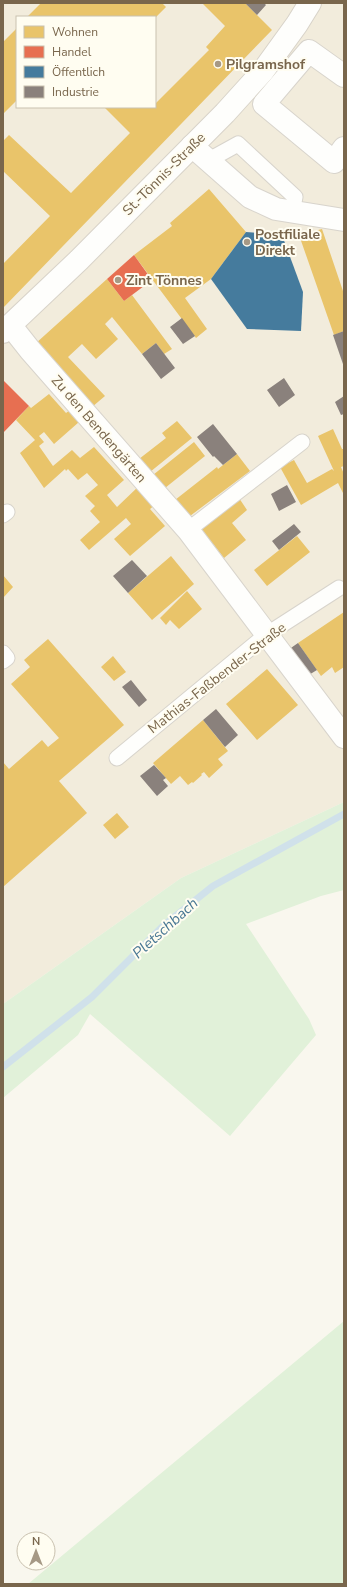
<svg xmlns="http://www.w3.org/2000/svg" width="347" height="1587" font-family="'Nunito Sans',sans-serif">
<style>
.residential{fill:#f2ecdc;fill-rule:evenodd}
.green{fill:#e1f1d9}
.homes{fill:#e9c46a}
.shops{fill:#e76f51}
.public{fill:#457b9d}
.industry{fill:#8a817c}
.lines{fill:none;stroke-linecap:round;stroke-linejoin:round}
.stream{stroke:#d0e1ea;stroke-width:7}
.service-casing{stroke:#d8d4cc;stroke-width:17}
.pedestrian-casing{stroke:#d8d4cc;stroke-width:24}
.minor-casing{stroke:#d8d4cc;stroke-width:24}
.secondary-casing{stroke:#d8d3c9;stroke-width:24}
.service{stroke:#fefefc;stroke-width:15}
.pedestrian{stroke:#fefefc;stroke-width:22}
.minor{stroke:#fefefc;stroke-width:22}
.secondary{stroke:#fefefc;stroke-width:22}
.poi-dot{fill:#a69985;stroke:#fffdf1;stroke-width:1.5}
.labels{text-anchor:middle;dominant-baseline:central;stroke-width:4;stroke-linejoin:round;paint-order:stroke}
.poi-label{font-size:14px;font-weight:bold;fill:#79664c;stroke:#fffdf1;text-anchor:start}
.street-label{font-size:14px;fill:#79664c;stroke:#fffdf1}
.water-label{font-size:15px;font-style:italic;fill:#487794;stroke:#fffdf1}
</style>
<rect width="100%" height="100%" fill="#f9f7ee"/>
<path class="residential" d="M3,3h341v799l-163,76 -178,126zM17,17h138v90h-138z"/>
<path class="green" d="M344,802v88l-23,6 -75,28 63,95 7,16 -86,101 -140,-122 -12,21 -75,63v-94l178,-126z
M344,1321v263h-316z"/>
<path class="homes" d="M41,3h121l4,4 -10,10h-129z
M202,3h43l27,27 -269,278v-44l47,-48 -47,-45v-30l6,-6 62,58 59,-60 -26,-26h51v-3l54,-54 -3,-3 19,-21z
M17,28v72l-14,14v-72z
M209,189l37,43 -35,47 -26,19 22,31 -11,9 -62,-83 38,-29 -2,-3z
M322,229l22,65v37l-10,4 -35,-100z
M107,279l17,22 8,-6 40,54 -8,5 -8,-11 -14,11 -30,-37 -7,7 13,15 -22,20 -14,-15 -14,13 37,39 -13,11 -57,-63z
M49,394l17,19 4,-3 9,12 -25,22 -10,-12 -5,4 5,6 -5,4 14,20 19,-16 8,8 14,-11 30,33 -17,15 10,12 23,-22 16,19 -6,5 15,17 -35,30 -16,-17 17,-15 -5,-6 -37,32 -9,-10 20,-18 -10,-11 5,-5 -10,-10 13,-11 -11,-12 -9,7 -10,-11 -2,2 -1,-2 -21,19 -24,-35 15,-13 -19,-20 13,-14 2,2z
M177,421l15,17 -42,34 -11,-13 27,-21 -4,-5z
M333,429l9,20h2v17l-3,1 3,7v21l-6,-12 -37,22 -21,-38 14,-7 13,23 25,-14 2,2 -16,-35z
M194,442l11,14 -40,32 -12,-13z
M237,454l13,17 -60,45 -15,-16 42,-33 1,2z
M239,498l8,12 -15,13 14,17 -22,18 -23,-29z
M297,536l13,16 -43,34 -13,-16z
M171,556l23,28 -42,36 -24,-27z
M3,575l10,12 -10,11z
M187,591l15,18 -23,20 -9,-9 -4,5 -6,-7z
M344,612v55l-9,6 -3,-6 -11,9 -23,-33z
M48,639l76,86 -65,56 28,32 -84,74v-125l6,7 33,-29 6,7 11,-9 -48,-54 19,-17 -6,-7z
M113,656l13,16 -12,9 -13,-14z
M267,669l31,36 -41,35 -31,-36z
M203,720l25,31 -10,8 5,6 -14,13 -5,-6 -3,2 1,1 -9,8 -1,-1 -4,3 -8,-9 -9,8 -18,-21z
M117,813l12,14 -14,12 -12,-14z"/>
<path class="shops" d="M134,255l18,25 -28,21 -17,-22z
M3,380l26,26 -26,27z"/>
<path class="public" d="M246,232l36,3 21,57 -2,39 -54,-2 -36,-50z"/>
<path class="industry" d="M245,3h19l2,2 -9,10z
M182,318l13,18 -12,8 -13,-17z
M344,331v36l-11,-32z
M156,343l19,25 -14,11 -19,-25z
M284,378l11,17 -16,12 -12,-17z
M344,396v18l-3,1 -6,-13z
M213,424l24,30 -14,11 -9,-9 -1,1 -16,-20z
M287,485l9,17 -17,9 -8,-17z
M294,524l7,8 -22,18 -7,-9z
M132,560l15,16 -19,17 -15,-17z
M298,643l19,27 -10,6 -19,-26z
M131,680l16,20 -8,7 -17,-20z
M216,709l22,26 -13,12 -22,-27z
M154,765l12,13 -3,2 5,6 -11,10 -17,-20z"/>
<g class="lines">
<path class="stream" d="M3,1067l89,-70 71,-71 50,-40 131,-72"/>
<defs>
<path id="service" d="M209,160l29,-16 57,53 -3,15
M3,515l4,-3
M188,530l114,-88
M3,653l4,5 -4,3
M117,758l149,-123 73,-47"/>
<path id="pedestrian" d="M344,76l-35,-25 -45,53 70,58 10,-14"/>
<path id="minor" d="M192,146l58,51 26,12 68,11
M11,326l19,24 158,180 156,207"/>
<path id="secondary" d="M3,332l76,-72 146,-147 38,-42 34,-47 13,-21"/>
</defs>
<use href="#service" class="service-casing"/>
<use href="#pedestrian" class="pedestrian-casing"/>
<use href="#minor" class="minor-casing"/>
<use href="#secondary" class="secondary-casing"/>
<use href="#service" class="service"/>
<use href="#pedestrian" class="pedestrian"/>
<use href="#minor" class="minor"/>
<use href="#secondary" class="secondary"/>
</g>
<g class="poi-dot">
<circle cx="218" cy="64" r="4"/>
<circle cx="247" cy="242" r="4"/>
<circle cx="118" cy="280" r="4"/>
</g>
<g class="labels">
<g class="poi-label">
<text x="226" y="64">Pilgramshof</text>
<text x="255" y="234">Postfiliale<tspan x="255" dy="16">Direkt</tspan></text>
<text x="126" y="280">Zint Tönnes</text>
</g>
<g class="street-label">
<text transform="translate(164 174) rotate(-45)">St.-Tönnis-Straße</text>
<text transform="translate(99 429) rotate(49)">Zu den Bendengärten</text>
<text transform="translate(217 678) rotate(-38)">Mathias-Faßbender-Straße</text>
</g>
<g class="water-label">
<text transform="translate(165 928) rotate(-42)">Pletschbach</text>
</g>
</g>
<rect width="347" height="1587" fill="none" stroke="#79664c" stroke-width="8"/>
<rect x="16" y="16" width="140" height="92" fill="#fffdf1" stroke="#c9c1af"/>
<rect x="24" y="26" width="20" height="12" fill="#e9c46a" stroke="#c9c1af"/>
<text x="52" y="36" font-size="12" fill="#79664c">Wohnen</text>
<rect x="24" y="46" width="20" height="12" fill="#e76f51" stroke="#c9c1af"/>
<text x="52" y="56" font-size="12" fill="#79664c">Handel</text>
<rect x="24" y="66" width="20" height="12" fill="#457b9d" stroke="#c9c1af"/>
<text x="52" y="76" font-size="12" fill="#79664c">Öffentlich</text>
<rect x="24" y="86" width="20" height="12" fill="#8a817c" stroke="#c9c1af"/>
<text x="52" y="96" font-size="12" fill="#79664c">Industrie</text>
<g transform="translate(36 1551)"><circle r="19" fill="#fffdf1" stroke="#c9c1af"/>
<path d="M0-3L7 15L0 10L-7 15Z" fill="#a69985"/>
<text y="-6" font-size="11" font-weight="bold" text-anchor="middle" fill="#79664c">N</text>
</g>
</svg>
